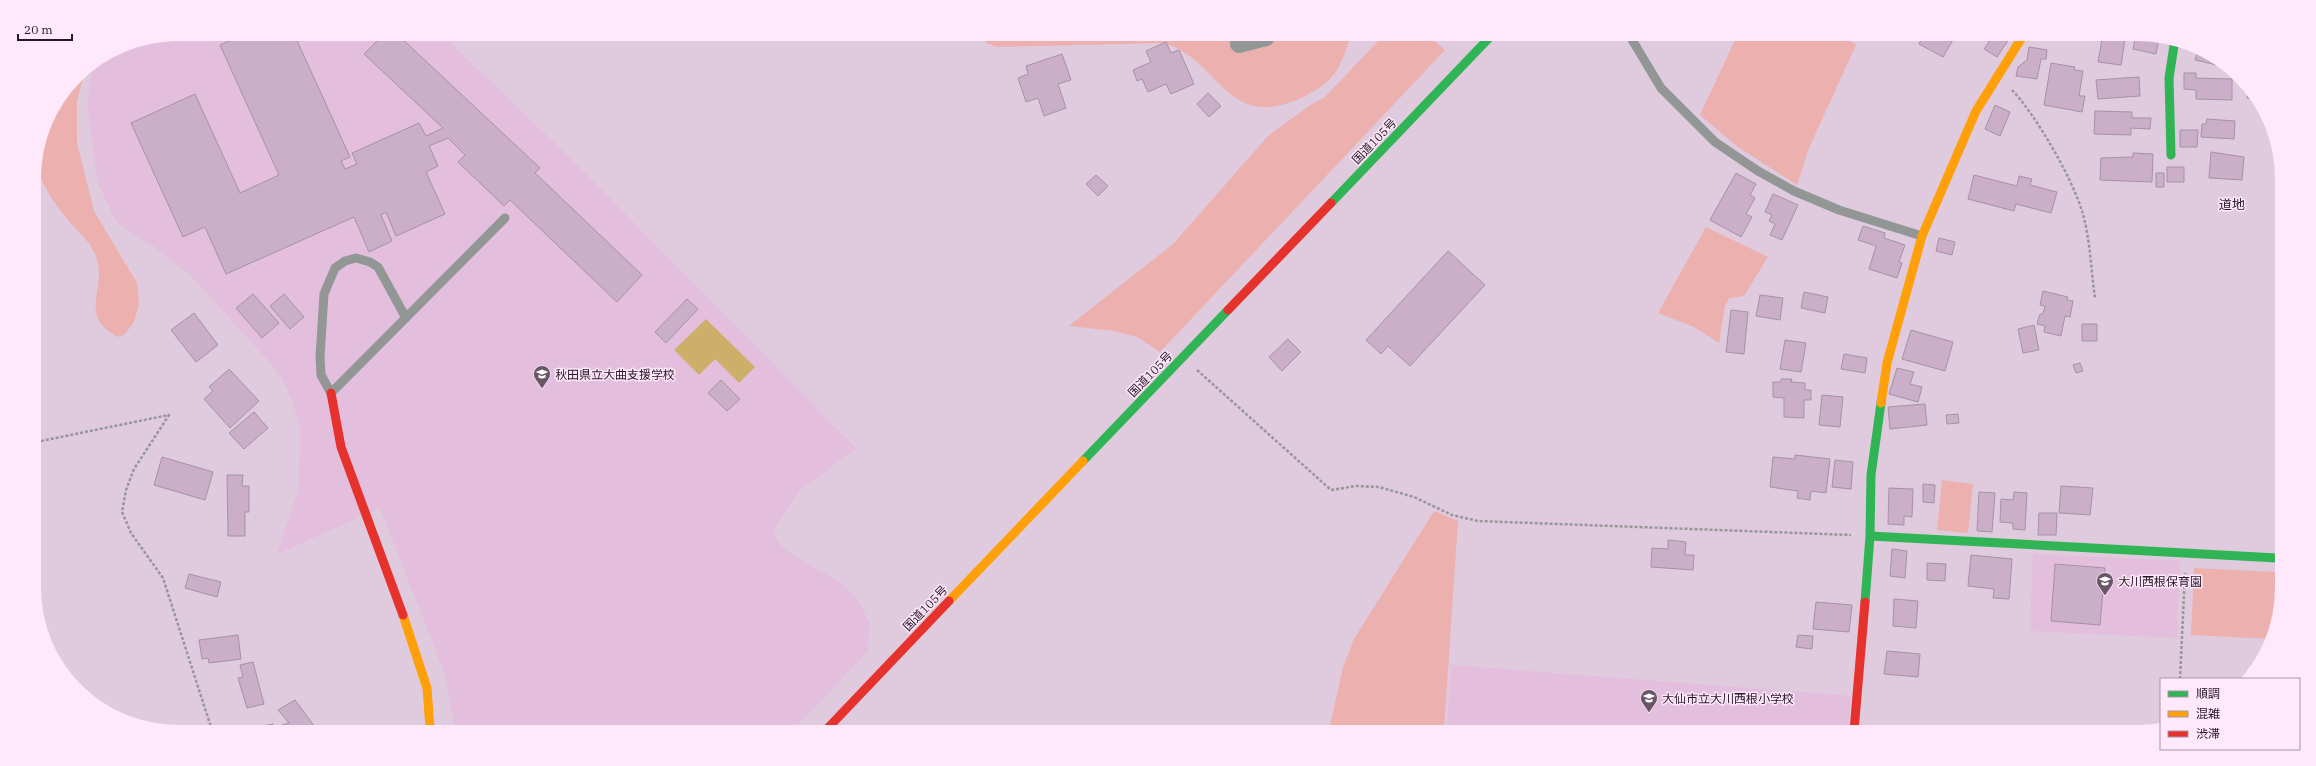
<svg xmlns="http://www.w3.org/2000/svg" width="2316" height="766" font-family="'IBM Plex Serif','Noto Sans JP',serif">
<style>
.built{fill:#e3bedd}
.green{fill:#ecb1af}
.water{fill:#ccb06a}
.building{fill:#cbaec7;stroke:#a493a2}
.lines{fill:none;stroke-linecap:round;stroke-linejoin:round}
.path{stroke:#979798;stroke-width:2.5;stroke-dasharray:3 2;stroke-linecap:butt}
.lane{stroke:#929796;stroke-width:9}
.street{stroke:#929796;stroke-width:18}
.fast{stroke:#30b455;stroke-width:9}
.slow{stroke:#ff9f0a;stroke-width:9}
.jam{stroke:#e5322d;stroke-width:9}
.labels{text-anchor:middle;dominant-baseline:central;stroke-width:3;stroke-linejoin:round;paint-order:stroke}
.street-label{font-size:12px;fill:#271825;stroke:#fee8fa}
.poi-label{font-size:12px;fill:#271825;stroke:#fee8fa;text-anchor:start}
.neighbourhood-label{font-size:13px;fill:#271825;stroke:#fee8fa}
</style>
<rect width="100%" height="100%" fill="#e0cadd"/>
<path class="built" d="M178,34l264,1 124,119 290,294 -57,43 -26,40 5,11 10,10 54,32 19,20 8,19 -1,28 -74,78 -339,-1 -10,-54 -65,-166 -103,46 22,-66 1,-61 -8,-27 -10,-22 -17,-21 -72,-79 -38,-31 -22,-13 -18,-14 -17,-37 -10,-72 1,-26 4,-20 30,-20z
M2033,554l147,7 -3,77 -147,-7z
M1451,665l400,31 -3,35 -401,-1z"/>
<path class="green" d="M984,36l364,1 1,4c-10,31 -16,41 -46,56 -78,37 -81,-38 -140,-54l-166,4 -11,-4z
M1382,37h48l15,13 -285,302 -23,-15 -23,-6 -45,-5 104,-82 95,-108 44,-32 13,-7z
M1736,38h110l10,7 -47,103 -12,37 -59,-38 -38,-32z
M85,70l-8,31v42l17,68 43,72 2,22 -5,17 -9,12 -7,3c-43,-23 -8,-49 -23,-83 -6,-15 -21,-25 -30,-38 -10,-12 -22,-29 -26,-44 -4,-21 5,-48 16,-64 9,-13 16,-29 30,-38z
M1706,227l62,30 -24,39 -15,2 -4,8 -6,37 -25,-16 -36,-14z
M1942,480l31,4 -5,49 -31,-3z
M1434,511l24,10 -14,209h-115l14,-63 11,-28z
M2194,568l83,4v54l-6,13 -80,-4z"/>
<path class="water" d="M706,319l49,48 -16,16 -24,-24 -16,16 -25,-25z"/>
<path class="building" d="M245,34h49l56,123 -9,4 4,8 12,-5 -5,-11 67,-30 7,13 17,-8 -79,-74 19,-19h15l142,133 -5,5 107,102 -25,27 -107,-102 -6,6 -46,-44 7,-7 -17,-17 -19,8 9,20 -12,6 19,42 -49,22 -10,-24 -5,3 11,26 -23,11 -15,-35 -128,57 -21,-47 -22,10 -52,-114 64,-29 45,99 39,-18 -59,-130z
M1922,38h32l-11,19 -24,-13z
M1991,39h18l-12,18 -13,-8z
M2102,39h23l-4,26 -23,-3z
M2135,39h24l-3,15 -23,-5z
M1166,42l5,11 8,-3 15,34 -23,10 -5,-10 -18,8 -6,-13 -5,2 -4,-11 18,-8 -5,-11z
M2029,47l18,3 -1,9h-5l-4,20 -21,-3 2,-9 9,-7z
M2198,49l20,9 4,4 -1,4 -26,-6z
M1062,54l9,26 -13,4 8,24 -22,8 -6,-18 -12,4 -8,-24 10,-4 -2,-8z
M2051,63l24,4 -1,3 9,1 -4,25h6l-3,16 -38,-7z
M2184,73h12v5l36,1v21l-36,-1v-9l-12,-1z
M2139,77l1,19 -42,3 -2,-19z
M2249,88l5,12 -7,-2z
M1208,93l13,13 -12,11 -12,-13z
M1995,105l15,7 -10,24 -15,-7z
M2095,111l37,1v6h19l-1,11 -19,-1v7l-37,-1z
M2207,119l28,2 -1,18 -33,-2 1,-13h4z
M2180,130h18l-1,17h-17z
M2211,152l33,5 -2,23 -33,-2z
M2133,153l20,1 -1,28 -52,-2 1,-22 32,-1z
M2167,167h17v15h-17z
M1736,173l20,11 -6,11 5,3 -9,16 6,3 -11,20 -31,-17z
M2156,173h8v14h-8z
M1096,175l12,11 -10,10 -12,-12z
M1974,175l43,11 2,-10 13,3 -2,6 27,7 -6,21 -35,-9 -2,7 -46,-12z
M1773,194l25,11 -16,35 -12,-5 5,-11 -6,-3 3,-6 -7,-3z
M1863,226l22,7 -1,5 21,7 -6,17 3,1 -5,15 -28,-9 7,-23 -18,-6z
M1939,238l16,4 -3,13 -16,-4z
M1448,251l37,34 -75,81 -22,-20 -7,8 -15,-14z
M2043,291l25,6 -1,3 6,1 -3,16 -5,-1 -4,20 -17,-4 1,-6 -8,-2 3,-10h3l2,-8 -5,-1z
M1804,292l24,5 -3,16 -24,-5z
M253,294l26,29 -17,15 -26,-30z
M284,294l20,23 -14,12 -20,-23z
M1760,295l23,3 -3,22 -24,-4z
M687,299l11,10 -32,34 -11,-11z
M1731,310l17,2 -4,42 -18,-2z
M194,313l24,32 -22,17 -25,-32z
M2082,324h15v17h-15z
M2034,325l5,25 -16,3 -5,-24z
M1911,330l42,12 -8,29 -43,-12z
M1288,339l13,13 -19,19 -13,-14z
M1785,340l21,3 -5,29 -21,-3z
M1844,354l23,4 -2,15 -24,-4z
M2080,363l3,8 -7,2 -3,-8z
M1897,368l17,4 -4,12 12,3 -4,15 -29,-8z
M229,369l30,32 -29,27 -26,-29 9,-8 -4,-4z
M1781,379h11l-1,3 14,1v7h6v10h-7v18l-20,-1v-19l-11,-1v-15h8z
M721,380l19,19 -13,12 -19,-18z
M1822,395l21,2 -3,30 -21,-2z
M1925,404l2,21 -37,4 -2,-22z
M254,412l14,16 -24,21 -15,-16z
M1958,414l1,9 -12,1 -1,-9z
M1795,455l35,4 -4,34 -15,-2 -1,9 -13,-2 1,-7 -28,-4 3,-30 22,2z
M162,457l51,15 -8,28 -51,-15z
M1835,460l18,2 -2,27 -19,-2z
M227,475h16l-1,11h7v26h-4v24h-17z
M1923,484l12,1 -1,18 -11,-1z
M2061,486l32,2 -3,27 -31,-2z
M1889,488l24,1 -1,28 -8,-1v9l-16,-1z
M1979,492l16,1 -3,39 -15,-1z
M2014,492l13,1 -2,37 -12,-1v-6l-13,-1 1,-23 12,1z
M2039,513h18l-1,22h-18z
M1668,540l18,2 -1,13h9l-1,15 -42,-3 1,-19 16,1z
M1892,549l15,2 -2,27 -15,-2z
M1971,555l41,4 -3,40 -16,-1 1,-9 -26,-3z
M1927,563l19,1 -1,17 -18,-1z
M2055,564l50,4 -5,57 -49,-4z
M189,574l32,8 -4,15 -32,-9z
M1894,599l24,2 -2,27 -23,-2z
M1816,602l36,3 -3,27 -36,-3z
M238,635l3,24 -32,4 -1,-5 -6,1 -3,-19z
M1798,635l15,1 -1,13 -16,-2z
M1887,651l33,3 -2,23 -34,-3z
M253,662l11,42 -17,4 -9,-30 5,-1 -3,-12z
M295,700l20,27h-39l13,-4 -11,-13z
M273,724l-1,3h-15z"/>
<g class="lines">
<path class="path" d="M2012,90c24,25 60,88 70,121 8,26 9,59 13,87
M1197,370l134,120 25,-4 23,1 35,10 38,18 26,6 373,14
M36,442l133,-27 -35,54 -8,21 -4,22 9,21 32,45 48,149
M2180,679l5,-106"/>
<path class="lane" d="M1631,38l30,50 54,54 43,29 36,20 45,19 83,26
M406,318l-28,-51 -8,-5 -14,-4 -11,3 -10,7 -11,26 -4,63 1,18 10,18 174,-175"/>
<path class="street" d="M1239,44l27,-7"/>
<path class="fast" d="M2171,155l-2,-77 6,-39
M1331,203l159,-166
M1083,461l145,-151
M1870,536l407,22
M1865,602l5,-66 1,-61 10,-72"/>
<path class="slow" d="M1881,403l6,-40 35,-127 54,-125 45,-72
M949,601l134,-140
M403,615l24,73 3,40"/>
<path class="jam" d="M1228,310l103,-107
M331,393l10,54 62,168
M827,729l122,-128
M1854,731l11,-129"/>
</g>
<defs>
<symbol id="school-pin" viewBox="-11 -11 22 30"><path d="M0 17L-7.5 6A9.5 9.5 0 1 1 7.5 6Z" fill="#685665" stroke="#fee8fa"/><path d="M0-5L7-2L0 1L-7-2ZM-4 1L0 2.5L4 1V4Q0 6-4 4Z" fill="#fff"/></symbol>
</defs>
<g fill-rule="evenodd">
<use href="#school-pin" x="532" y="364" width="20" height="27"/>
<use href="#school-pin" x="2095" y="571" width="20" height="27"/>
<use href="#school-pin" x="1639" y="688" width="20" height="27"/>
</g>
<g class="labels">
<g class="street-label">
<text transform="translate(1374 141) rotate(-46)">国道105号</text>
<text transform="translate(1150 374) rotate(-46)">国道105号</text>
<text transform="translate(925 608) rotate(-46)">国道105号</text>
</g>
<g class="poi-label">
<text x="555" y="374">秋田県立大曲支援学校</text>
<text x="2118" y="581">大川西根保育園</text>
<text x="1662" y="698">大仙市立大川西根小学校</text>
</g>
<g class="neighbourhood-label">
<text x="2232" y="204">道地</text>
</g>
</g>
<path d="M0 0H2316V766H0ZM178 41H2138A137 137 0 0 1 2275 178V588A137 137 0 0 1 2138 725H178A137 137 0 0 1 41 588V178A137 137 0 0 1 178 41Z" fill="#fee8fa" fill-rule="evenodd"/>
<rect x="2160" y="678" width="140" height="72" fill="#fee8fa" stroke="#a895a5"/>
<rect x="2168" y="691" width="20" height="6" fill="#30b455" stroke="#a895a5"/>
<text x="2196" y="698" font-size="12" fill="#271825">順調</text>
<rect x="2168" y="711" width="20" height="6" fill="#ff9f0a" stroke="#a895a5"/>
<text x="2196" y="718" font-size="12" fill="#271825">混雑</text>
<rect x="2168" y="731" width="20" height="6" fill="#e5322d" stroke="#a895a5"/>
<text x="2196" y="738" font-size="12" fill="#271825">渋滞</text>
<path d="M18 34v6h54v-6" fill="none" stroke="#271825" stroke-width="2"/>
<text x="24" y="34" font-size="12" fill="#271825" stroke="#fee8fa" stroke-width="3" paint-order="stroke">20 m</text>
</svg>
